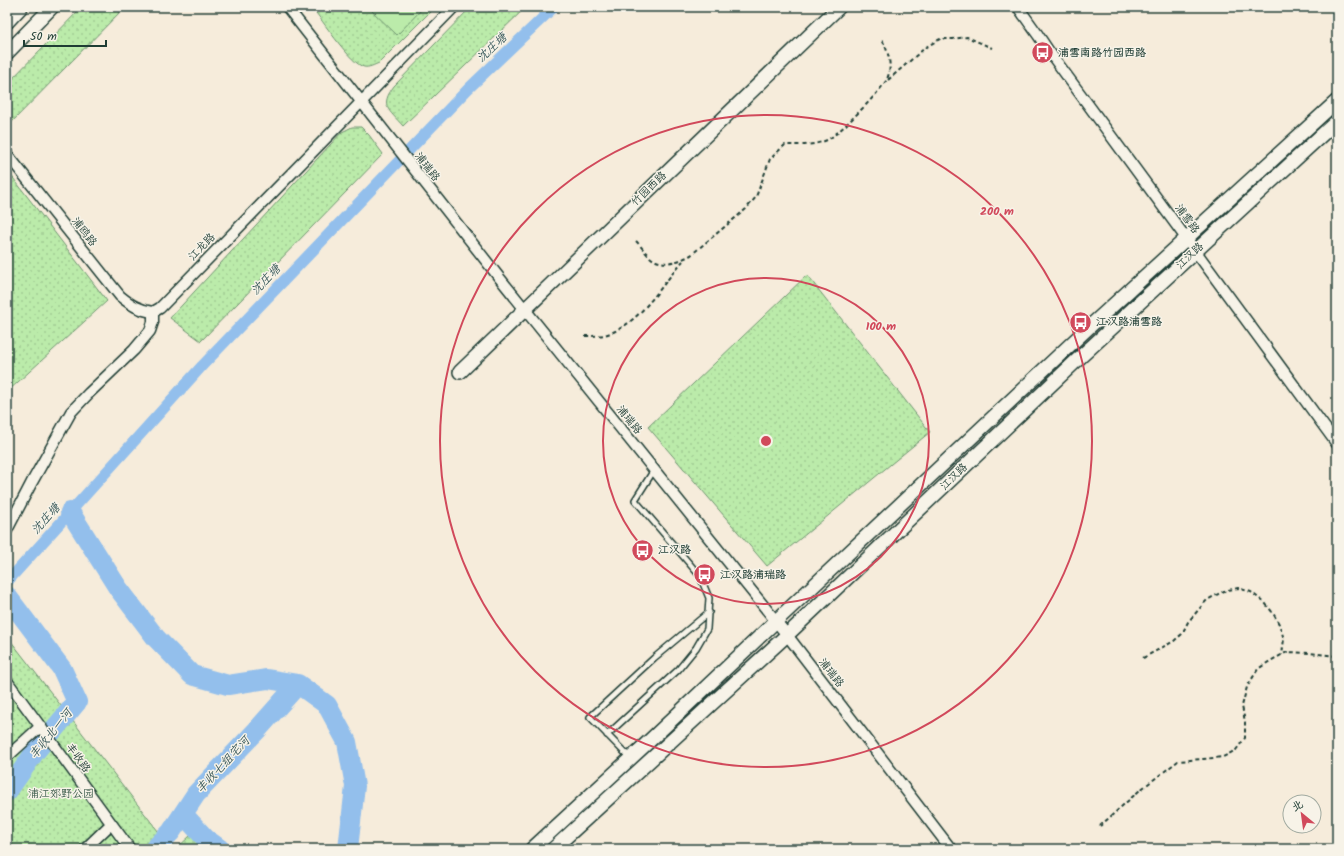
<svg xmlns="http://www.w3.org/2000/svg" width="1344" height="856" font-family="Kalam,'LXGW WenKai TC',sans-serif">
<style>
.park{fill:url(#park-dots);stroke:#6d946f}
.garden{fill:#bbebaa;stroke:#6d946f}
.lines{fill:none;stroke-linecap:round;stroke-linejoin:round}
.canal{stroke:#93bfec;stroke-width:11}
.river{stroke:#93bfec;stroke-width:20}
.service-casing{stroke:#1f3d34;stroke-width:8}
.minor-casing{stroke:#1f3d34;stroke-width:13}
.tertiary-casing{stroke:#1f3d34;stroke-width:16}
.path{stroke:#1f3d34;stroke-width:2;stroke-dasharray:4 3;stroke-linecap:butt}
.service{stroke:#f7f3e8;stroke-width:5}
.minor{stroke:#f7f3e8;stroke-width:10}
.tertiary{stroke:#f7f3e8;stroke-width:13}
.ring{fill:none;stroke:#d1495b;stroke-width:2}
.labels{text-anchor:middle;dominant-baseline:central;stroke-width:3;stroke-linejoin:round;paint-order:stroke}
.poi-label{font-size:11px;font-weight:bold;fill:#1f3d34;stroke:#f7f3e8;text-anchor:start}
.street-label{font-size:11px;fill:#1f3d34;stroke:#f7f3e8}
.park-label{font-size:11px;fill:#365746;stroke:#f7f3e8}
.water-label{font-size:12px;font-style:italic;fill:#365759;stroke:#f7f3e8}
.centre{fill:#d1495b;stroke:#f7f3e8;stroke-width:2}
.ring-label{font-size:12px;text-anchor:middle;font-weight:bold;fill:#d1495b;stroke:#f7f3e8;stroke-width:3;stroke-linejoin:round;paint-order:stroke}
</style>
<defs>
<pattern id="park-dots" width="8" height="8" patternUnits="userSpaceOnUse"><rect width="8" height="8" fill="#bbebaa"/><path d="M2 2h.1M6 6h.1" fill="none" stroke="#a0ca93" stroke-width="1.8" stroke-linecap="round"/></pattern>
</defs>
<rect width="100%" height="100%" fill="#f6ecdb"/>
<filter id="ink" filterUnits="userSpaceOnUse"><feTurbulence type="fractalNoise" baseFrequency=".025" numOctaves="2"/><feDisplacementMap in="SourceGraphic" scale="8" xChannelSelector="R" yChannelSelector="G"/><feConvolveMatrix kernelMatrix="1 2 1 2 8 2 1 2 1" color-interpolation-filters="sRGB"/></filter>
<g filter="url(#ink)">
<path class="park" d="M82,7h43l-118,120v-43z
M321,7h114l-56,56c-5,2 -10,5 -15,4 -13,-3 -39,-43 -48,-54z
M471,7h55l-123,119c-14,-16 -24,-20 -9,-40z
M352,127h9l8,8 14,19 -182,187 -31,-23 172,-186z
M7,170l100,131 -100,91z
M807,275l123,157 -163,134 -119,-139z
M7,636l165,213h-165z
M191,835l17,14h-32z"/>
<path class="garden" d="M374,7h50l-27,28 -26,-25z"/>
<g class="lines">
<path class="canal" d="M7,582l195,-216 266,-277 86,-82"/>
<path class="river" d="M70,512l48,76 38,50 36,37 36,10 39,-6 31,5 29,21 20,37 8,44 -7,63
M7,596l55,73 15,33 -42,50 -28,40
M183,814l23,25 14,10
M154,849l17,-17 25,-38 62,-65 40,-45"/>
<defs>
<path id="service" d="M607,735l71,-65 18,-22 11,-19 2,-31 -9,-22 -65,-76 19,-30
M630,758l-40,-41 64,-59 55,-46"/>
<path id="minor" d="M287,7l211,269 289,359 164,214
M1018,7l20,28 10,15 289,394
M7,154l113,142c11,9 19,14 33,16
M153,312l7,-4 294,-301
M7,530l25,-48 39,-70 18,-19 45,-43 16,-19 3,-9v-10
M7,681l123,168
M7,757l34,-31
M85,849l26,-25"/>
<path id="tertiary" d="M7,22l14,-15
M7,53l45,-46
M460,372l379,-365
M532,849l112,-103 131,-124 312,-293 250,-228
M553,849l234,-214 288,-273 262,-241"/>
</defs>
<use href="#service" class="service-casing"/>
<use href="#minor" class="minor-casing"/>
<use href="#tertiary" class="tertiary-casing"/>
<path class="path" d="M888,80l38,-33 14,-8h13l14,-2 25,11
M636,241c6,6 11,15 18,19 11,6 26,1 37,-5l55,-46 10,-12 14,-38 15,-14c13,0 29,1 42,-5 10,-4 57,-52 60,-61 6,-13 1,-29 -6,-41
M585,336c7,0 13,0 19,-1 34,-8 57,-50 79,-74
M1143,658l31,-17 8,-7 6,-12 19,-22 17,-9 14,-3 13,4 14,11 8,10 6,11 5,15 -2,16
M1100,826l40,-36 38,-29 25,-2 20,-2 13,-7 9,-12v-16l-3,-16 5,-19 11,-18 12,-8 17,-9 23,1 27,3"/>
<use href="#service" class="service"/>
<use href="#minor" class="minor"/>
<use href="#tertiary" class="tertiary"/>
</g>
</g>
<g class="ring">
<circle cx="766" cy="441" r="163"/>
<circle cx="766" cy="441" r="326"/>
</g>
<defs>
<symbol id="bus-disc" viewBox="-11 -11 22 22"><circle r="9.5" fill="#d1495b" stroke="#f7f3e8"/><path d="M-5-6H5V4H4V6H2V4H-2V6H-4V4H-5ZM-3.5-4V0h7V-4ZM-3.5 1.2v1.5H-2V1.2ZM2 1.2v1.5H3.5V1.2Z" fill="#fff"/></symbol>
</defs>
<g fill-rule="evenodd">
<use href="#bus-disc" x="1030" y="40" width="25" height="25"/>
<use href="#bus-disc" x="1068" y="310" width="25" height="25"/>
<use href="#bus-disc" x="630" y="538" width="25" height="25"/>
<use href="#bus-disc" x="692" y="562" width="25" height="25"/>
</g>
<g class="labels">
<g class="poi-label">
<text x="1058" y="53">浦雪南路竹园西路</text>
<text x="1096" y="322">江汉路浦雪路</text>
<text x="658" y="550">江汉路</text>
<text x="720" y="575">江汉路浦瑞路</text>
</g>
<g class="street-label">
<text transform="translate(427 167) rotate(52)">浦瑞路</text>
<text transform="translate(649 189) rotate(-44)">竹园西路</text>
<text transform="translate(1187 219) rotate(54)">浦雪路</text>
<text transform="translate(84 232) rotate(52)">浦鸥路</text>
<text transform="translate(202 247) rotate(-46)">江龙路</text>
<text transform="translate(1190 256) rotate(-43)">江汉路</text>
<text transform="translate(629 420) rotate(51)">浦瑞路</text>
<text transform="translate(954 477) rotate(-44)">江汉路</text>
<text transform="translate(831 673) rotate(52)">浦瑞路</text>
<text transform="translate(78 758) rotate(54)">丰收路</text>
</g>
<g class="park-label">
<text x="61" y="794">浦江郊野公园</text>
</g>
<g class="water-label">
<text transform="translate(492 48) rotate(-43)">沈庄塘</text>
<text transform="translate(266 280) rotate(-46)">沈庄塘</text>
<text transform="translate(46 519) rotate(-48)">沈庄塘</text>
<text transform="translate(51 734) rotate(-51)">丰收北一河</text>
<text transform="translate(223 765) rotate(-47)">丰收七组宅河</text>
</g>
</g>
<circle cx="766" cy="441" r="6" class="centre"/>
<g class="ring-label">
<text x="997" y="215">200 m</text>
<text x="881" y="330">100 m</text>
</g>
<rect width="1344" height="856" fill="none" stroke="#f7f3e8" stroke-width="24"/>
<rect x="12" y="12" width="1320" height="832" fill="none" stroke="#1f3d34" stroke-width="1.5" filter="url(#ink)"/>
<g transform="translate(1302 814) rotate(331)"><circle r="19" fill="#f7f3e8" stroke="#a1aaa0"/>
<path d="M0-3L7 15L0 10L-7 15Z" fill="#d1495b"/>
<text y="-6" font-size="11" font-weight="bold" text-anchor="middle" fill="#1f3d34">北</text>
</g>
<path d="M24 40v6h82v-6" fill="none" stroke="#1f3d34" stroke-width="2"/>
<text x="30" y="40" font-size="12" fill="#1f3d34" stroke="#f7f3e8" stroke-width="3" paint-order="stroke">50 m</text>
</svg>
